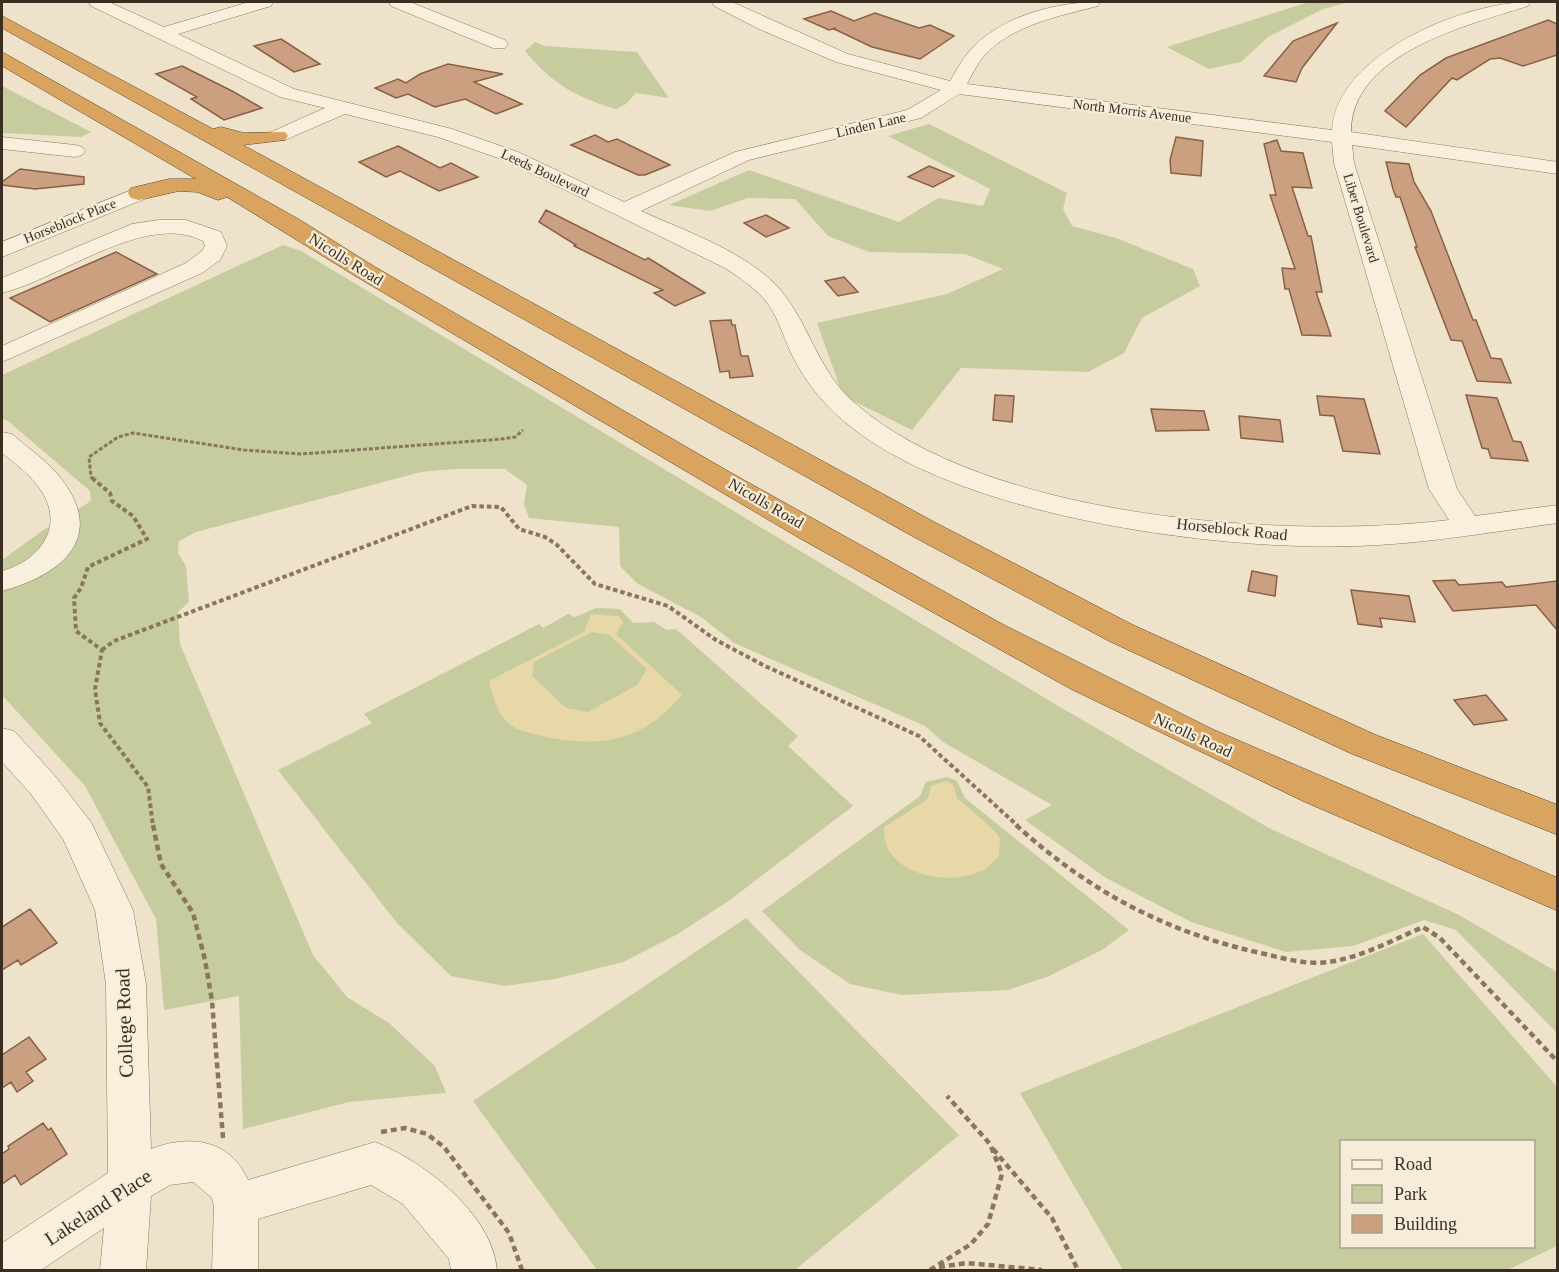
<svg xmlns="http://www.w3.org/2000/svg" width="1559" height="1272" font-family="'Times New Roman',serif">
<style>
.green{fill:#c6cc9e;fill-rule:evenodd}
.sand{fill:#e8d8a8;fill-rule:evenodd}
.building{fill:#cba081;stroke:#896045;stroke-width:1.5}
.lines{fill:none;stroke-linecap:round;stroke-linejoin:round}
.minor-casing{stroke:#8a765e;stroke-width:1}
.highway-casing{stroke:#594432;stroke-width:1}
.path-far2{stroke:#8a765e;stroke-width:3;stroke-dasharray:4 2;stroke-linecap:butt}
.path-far1{stroke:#8a765e;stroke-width:4;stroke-dasharray:4.5 3;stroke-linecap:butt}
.path{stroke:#8a765e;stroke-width:4.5;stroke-dasharray:6 4;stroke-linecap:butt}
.minor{fill:#f8f0dd;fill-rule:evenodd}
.highway{fill:#d9a45f;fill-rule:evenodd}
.labels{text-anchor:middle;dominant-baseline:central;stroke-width:4.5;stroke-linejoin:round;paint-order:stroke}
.far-street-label{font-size:14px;fill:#3b2e21;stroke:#f5edd9}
.street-label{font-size:16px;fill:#3b2e21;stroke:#f5edd9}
.near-street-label{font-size:20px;fill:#3b2e21;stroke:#f5edd9}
</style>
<rect width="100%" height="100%" fill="#eee3ca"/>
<path class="green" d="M1309,2h40l-26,7 -55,28 -27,25 -32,7 -42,-22z
M535,42l9,4 93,6 32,46 -33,-5 -10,11 -10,5c-39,-11 -65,-26 -91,-58z
M2,86l89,46 -10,5 -79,-4z
M929,124l138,69 -4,16 9,17 44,12 77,31 7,17 -58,32 -18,35 -36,19 -127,-4 -49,62 -69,-34 -26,-73 130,-29 56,-25 -38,-15 -96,-2 -41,-16 -33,-37 -47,-1 -38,13 -41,-6 80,-35 150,52 39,-24 45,8 7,-17 -102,-53z
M283,245l18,6 759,456 209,121 190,87 98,57v61l-101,-103 -32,-10 -71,26 -67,6 -95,-30 -85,-44 -81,-58 27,-15 -109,-63 -18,-16 -191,-83 -33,-26 -63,-33 -18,-18 -1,-39 -90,-9 -5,-14 3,-19 -22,-16h-50l-34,3 -225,60 -17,9 -1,12 8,13 3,36 -11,10 2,32 133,311 34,42 42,26 46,43 11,27 -97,9 -106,27 -4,-133 -75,14 -8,-91 -71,-133 -83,-91v-135l40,-29 49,-30 -1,-10 -82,-70 -6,-2v-44z
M596,608l24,1 13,14 21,-1 13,8 9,-1 122,107 -10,10 65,60 -123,94 -54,35 -53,27 -68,17 -50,7 -54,-10 -54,-53 -119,-153 94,-47 -8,-9 175,-90 4,4 25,-14 7,3z
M947,777l10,4 8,17 164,132 -27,20 -53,26 -41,14 -106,5 -52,-11 -50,-34 -38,-39 158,-115 6,-14z
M746,918l213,217 -164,135h-198l-124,-169z
M1423,934l134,153v159l-50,24h-384l-103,-177zM1342,1142h192v104h-192z"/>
<path class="sand" d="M591,614l27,2 5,6 -7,12 66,61c-39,46 -79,53 -136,42 -12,-3 -30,-6 -39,-15 -10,-10 -15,-28 -18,-41l95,-49zM592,632l17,3 38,34 -10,16 -49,27 -22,-4 -34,-32 2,-14z
M946,781l7,4 4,13 39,34 4,7 -1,17c-4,4 -9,10 -14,13 -34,20 -105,6 -101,-42l44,-28 3,-13z"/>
<path class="building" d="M831,11l23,10 21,-8 44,15 11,-3 24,11 -34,23 -48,-12 -38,-18 2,-1 -7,2 -25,-11z
M1548,20l9,4v31l-34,11 -23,-8 -10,1 -33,21 -5,-2 -46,49 -21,-16 35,-36 26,-17z
M1337,23l-35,45 -6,14 -32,-6 29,-35z
M281,39l39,25 -26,8 -40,-26z
M448,64l55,10 -29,8 48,22 -26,10 -31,-15 -30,8 -27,-13 -12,4 -21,-10 23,-9 8,4 14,-9z
M182,66l50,25 30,17 -38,12 -33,-21 6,-2 -41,-23z
M595,135l13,7 9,-3 53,26 -25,10h-7l-67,-30z
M1176,137l27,4 -2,35 -30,-3 -1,-13z
M1277,140l4,11 22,2 9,35 -20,-1 16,49h3l11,56h-6l15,44 -29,-1 -13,-46h-4l-3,-21 13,1 -25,-74h6l-12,-51z
M398,146l42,22 11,-5 27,14 -39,14 -39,-20 -14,6 -27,-15z
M1386,162l23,2 5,18 17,29 42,109h3l15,38 10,1 10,24 -34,-2 -15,-40 -11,-1 -36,-93h2l-17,-50h-4l-3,-8z
M929,166l25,10 -21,11 -25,-10z
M20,169l64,8v7l-49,5 -33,-4v-3z
M546,210l99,50 3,-2 57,35 -30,13 -21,-13 9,-3 -89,-44 2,-1 -37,-23z
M766,215l23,13 -23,9 -22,-14z
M116,252l41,22 -107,48 -40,-24z
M844,277l14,15 -20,4 -13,-15z
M731,320l1,5h3l6,31h7l5,20 -23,2 -1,-7 -9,1 -10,-51z
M995,395l19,1 -2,26 -19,-2z
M1466,395l31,3 16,43 8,1 7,19 -37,-3 -3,-9 -6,-1z
M1317,396l47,3 16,55 -37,-3 -9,-35 -14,-1z
M1151,409l53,2 5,19 -53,1z
M1239,416l41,4 3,22 -42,-4z
M1252,571l25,5 -2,20 -27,-5z
M1455,580l4,5 43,-3 4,5 51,-6v49l-21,-25 -83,6 -20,-30z
M1351,590l58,6 6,26 -35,-4 2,9 -24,-3z
M1486,695l21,25 -33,5 -20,-25z
M30,909l27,34 -36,22 -3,-5 -16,10v-43z
M29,1037l17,22 -20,13 7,9 -16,11 -6,-10 -9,6v-33z
M43,1123l5,7 3,-2 16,26 -46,31 -6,-10 -13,9v-30l7,-5 -1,-3z"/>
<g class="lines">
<defs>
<path id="minor" d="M89,2h20l55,25 85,-25h24l-2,4 -93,28 116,55 158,40 66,23 106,50 111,-50 172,-42 34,-20 -105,-28 -77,-33 -45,-23 -2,-4h20l116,52 102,27c7,-12 14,-25 24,-35 32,-31 83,-44 126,-44l-2,4c-39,10 -86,19 -114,50 -7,8 -12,19 -17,28l365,46c4,-76 133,-128 198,-128l-2,4c-60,19 -177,47 -177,126l207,30v12l-206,-29 2,18 103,326 18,27 83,-11v18c-67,9 -134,21 -201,23 -141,5 -389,-29 -502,-116 -29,-22 -50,-47 -65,-79 -7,-16 -12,-33 -22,-47 -11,-15 -28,-26 -43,-36l-221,-108 -66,-23 -93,-23 -60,26h-14l-3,-4 3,-4 54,-24 -45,-11 -189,-91zM959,94l373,48 2,21 95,326 20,31c-167,20 -462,-2 -593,-116 -35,-29 -44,-71 -70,-107 -30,-42 -99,-65 -145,-86l108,-51 172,-42z
M389,2h21l95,38 3,4 -3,4h-12l-102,-42z
M2,137l73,8 7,2 3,4 -3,4 -7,2 -73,-8z
M139,187l8,1 3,5 -3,5 -145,59v-15z
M159,220h27l35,12 6,14 -7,14 -18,13 -200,89v-16l184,-83 16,-12 3,-5 -2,-5c-57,-30 -143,38 -201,52v-15l130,-54z
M2,432l10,2c17,15 37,28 51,47 44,60 -6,95 -61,110v-20c36,-10 63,-42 40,-79 -10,-16 -26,-28 -40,-39z
M2,728l12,3 41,45 36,46 42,88 13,74 5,165c38,-15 79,-10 97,31l127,-38c50,20 117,72 122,128h-46l-2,-11 -46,-55 -32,-19 -113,34v51h-46l2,-65 -3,-8 -18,-15 -23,3 -19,11 -5,74h-46l4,-42 -63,42h-39v-27l106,-70 -2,-189 -11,-74 -32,-71 -32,-45 -29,-32z"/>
<path id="highway" d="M2,16l211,113 8,-2 23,6 41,-1 3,4 -3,4 -42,5 693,378 197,102 243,110 182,70v30l-208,-82 -241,-112 -195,-104 -912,-509z
M2,52l298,168 75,47 358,207 271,151 208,104 346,149v33l-253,-109 -234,-113 -270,-150 -444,-262 -130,-80 -9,3 -21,-8 -18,-1 -40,9 -8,-2 -3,-5 3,-5 38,-9h27l-194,-113z"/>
</defs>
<use href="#minor" class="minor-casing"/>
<use href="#highway" class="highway-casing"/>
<path class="path-far2" d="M94,479l-3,-2 -2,-20 29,-20 15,-4 111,17 57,4 201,-15 13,-2 8,-7"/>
<path class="path-far1" d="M92,478l18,15 2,8 21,15 14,23 -59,28 -7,21 -7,10 2,33 26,19 -7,39 5,34 48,64 5,39
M102,650l12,-9 358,-135 29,1 18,22 26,8 11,7 39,40 73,22 48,34 49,26 154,70 99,90"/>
<path class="path" d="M153,825l8,39 32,49 12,47 7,41 11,137
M1016,825c74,67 151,108 249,129 21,5 42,11 64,8 33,-5 64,-22 94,-35l17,11 118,124
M381,1132l24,-4 22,6 17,13 65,86 13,37
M993,1149l59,69 26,52
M939,1267l28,-4 75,7
M930,1270l41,-26 17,-20 14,-50 -12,-30 -43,-48"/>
<use href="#minor" class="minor"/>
<use href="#highway" class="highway"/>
</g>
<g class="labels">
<g class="far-street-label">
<text transform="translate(1132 111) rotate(7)">North Morris Avenue</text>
<text transform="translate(871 125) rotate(-13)">Linden Lane</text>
<text transform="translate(545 173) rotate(25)">Leeds Boulevard</text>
<text transform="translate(1361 218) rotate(73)">Liber Boulevard</text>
<text transform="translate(70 221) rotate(-22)">Horseblock Place</text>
</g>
<g class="street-label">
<text transform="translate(346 259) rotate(32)">Nicolls Road</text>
<text transform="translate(766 503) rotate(30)">Nicolls Road</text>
<text transform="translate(1232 529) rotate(6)">Horseblock Road</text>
<text transform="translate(1193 735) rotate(25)">Nicolls Road</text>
</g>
<g class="near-street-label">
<text transform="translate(124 1023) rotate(-92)">College Road</text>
<text transform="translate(98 1207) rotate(-33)">Lakeland Place</text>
</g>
</g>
<rect width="1559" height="1272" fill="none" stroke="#3b2e21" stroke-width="6"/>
<rect x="1340" y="1140" width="195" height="108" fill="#f5edd9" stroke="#aba18f" stroke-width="1.5"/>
<rect x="1352" y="1160" width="30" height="9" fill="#f8f0dd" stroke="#aba18f" stroke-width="1.5"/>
<text x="1394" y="1170" font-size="18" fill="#3b2e21">Road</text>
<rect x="1352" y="1185" width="30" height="18" fill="#c6cc9e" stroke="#aba18f" stroke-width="1.5"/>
<text x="1394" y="1200" font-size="18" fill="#3b2e21">Park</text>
<rect x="1352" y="1215" width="30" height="18" fill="#cba081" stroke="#aba18f" stroke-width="1.5"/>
<text x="1394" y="1230" font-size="18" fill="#3b2e21">Building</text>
</svg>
